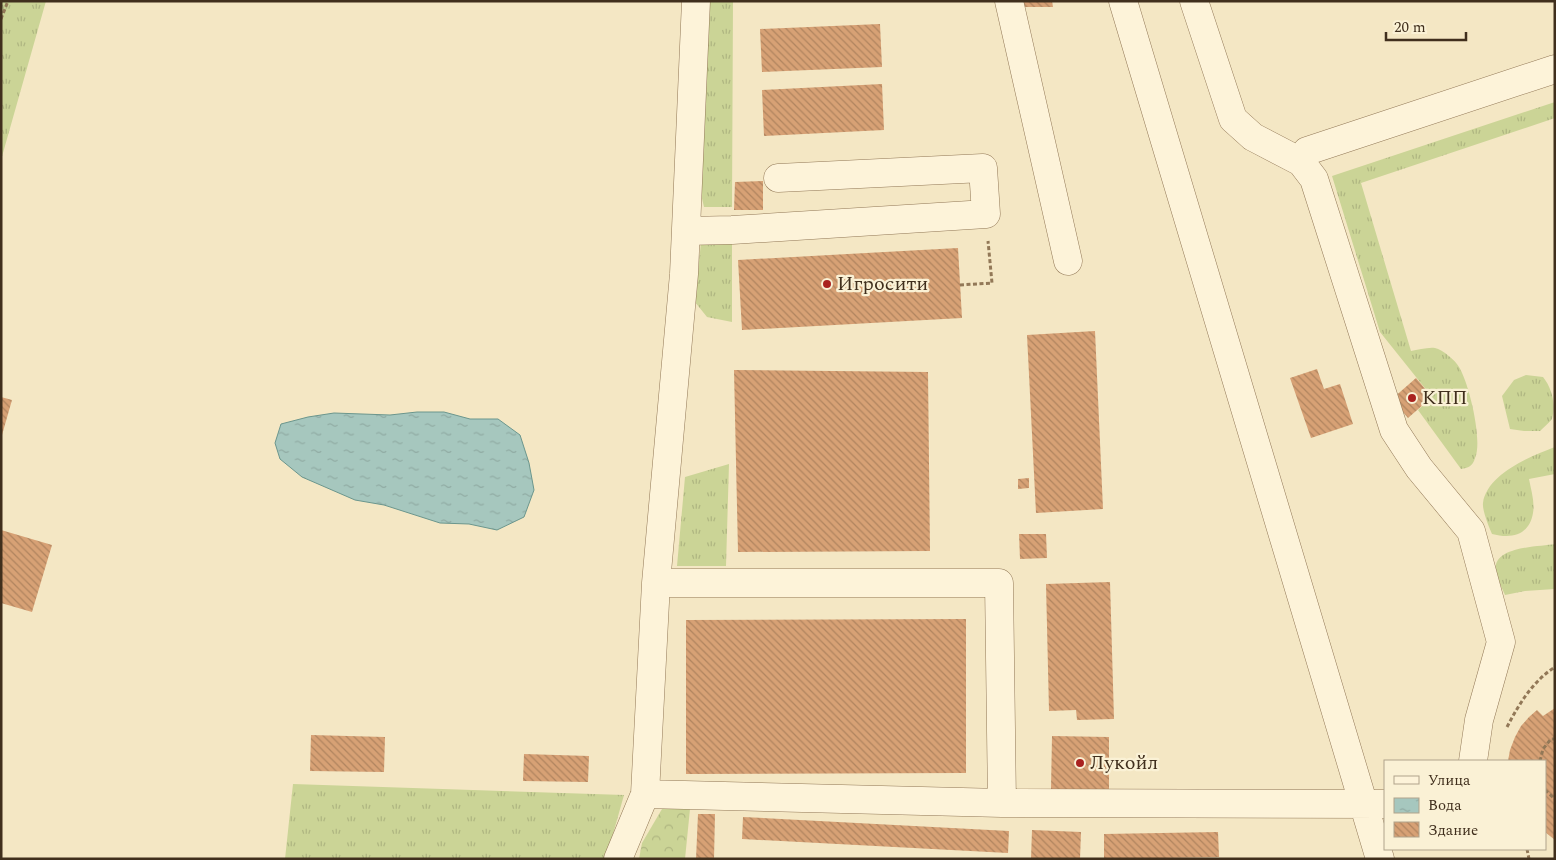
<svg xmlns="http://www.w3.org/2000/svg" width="1556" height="860" font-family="Spectral,serif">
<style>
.grass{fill:url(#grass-tufts)}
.forest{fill:url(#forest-crowns)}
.water{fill:url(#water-ripples);stroke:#6b968d}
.building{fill:url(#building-back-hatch)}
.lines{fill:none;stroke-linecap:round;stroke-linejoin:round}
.minor-casing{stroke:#927857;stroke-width:29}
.path{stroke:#927857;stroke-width:3;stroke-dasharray:4 2.5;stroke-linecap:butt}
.minor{stroke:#fdf3d9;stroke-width:28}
.poi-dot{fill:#a9221f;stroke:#faf1d5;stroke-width:2}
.labels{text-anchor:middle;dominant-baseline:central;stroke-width:4.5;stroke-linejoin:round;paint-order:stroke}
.poi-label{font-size:20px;fill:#402f1d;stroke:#faf1d5;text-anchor:start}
</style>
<defs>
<pattern id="grass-tufts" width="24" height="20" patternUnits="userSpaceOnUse" patternTransform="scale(1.25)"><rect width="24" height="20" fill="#cbd496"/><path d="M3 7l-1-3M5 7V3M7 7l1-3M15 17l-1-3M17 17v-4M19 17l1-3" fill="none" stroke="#afb681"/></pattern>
<pattern id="forest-crowns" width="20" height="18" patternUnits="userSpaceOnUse" patternTransform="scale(1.25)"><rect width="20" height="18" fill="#cbd496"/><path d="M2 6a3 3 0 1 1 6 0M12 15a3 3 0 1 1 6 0" fill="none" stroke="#afb681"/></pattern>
<pattern id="water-ripples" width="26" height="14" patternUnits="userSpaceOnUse" patternTransform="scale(1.25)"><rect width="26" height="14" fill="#a6c7be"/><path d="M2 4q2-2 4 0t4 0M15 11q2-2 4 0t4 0" fill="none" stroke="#90aba3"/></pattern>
<pattern id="building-back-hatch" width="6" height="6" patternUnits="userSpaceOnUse" patternTransform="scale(1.25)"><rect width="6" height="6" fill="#d7a175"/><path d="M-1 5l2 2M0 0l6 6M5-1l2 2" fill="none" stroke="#b0845f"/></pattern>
</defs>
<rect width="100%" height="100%" fill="#f4e7c4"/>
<path class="grass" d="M1,1h45l-45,159z
M707,1h26l-1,206h-28l-8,-34z
M1555,102v16l-194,65 50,168c7,-1 17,-4 24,-3 8,2 20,12 24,19 10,16 24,74 16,91 -2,8 -7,10 -14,11l-43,-59 14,-13 -52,-65 -48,-156z
M732,240v82l-25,-5 -12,-15 6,-60z
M1526,375l17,2c9,11 13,27 9,42 -3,4 -8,8 -12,12h-16l-14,-2 -8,-33 12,-16z
M1555,447v27l-26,5c2,11 6,23 4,34 -4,23 -22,26 -41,21 -3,-7 -10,-24 -9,-31 4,-29 48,-47 72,-56z
M729,464l-3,102h-49l8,-89z
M1555,544v45l-30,2 -20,4c-3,-7 -7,-14 -9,-22 -6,-27 42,-26 59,-29z
M293,784l331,11 -18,64h-321z"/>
<path class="forest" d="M662,809h28l-5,50h-46l3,-16z"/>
<path class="water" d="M417,412h27l26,7h28l22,16 9,28 5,27 -10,27 -27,13 -28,-6 -29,-1 -56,-18 -29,-5 -53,-23 -22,-18 -5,-16 6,-19 27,-7 26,-4 56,2z"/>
<path class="building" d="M1024,1h28l1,6h-29z
M880,24l2,43 -120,5 -2,-43z
M882,84l2,46 -120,6 -2,-46z
M763,181v29h-29l1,-28z
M958,248l4,70 -220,12 -4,-70z
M1095,331l8,178 -67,4 -9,-178z
M1317,369l7,20 16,-5 13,40 -42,14 -21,-60z
M734,370l194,2 2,179 -192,1z
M1416,378l16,19 -24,21 -16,-19z
M1,397l11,3 -10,35h-1z
M1029,478v10l-11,1v-10z
M1,530l51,15 -20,67 -31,-9z
M1019,534h27l1,24 -27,1z
M1110,582l4,137 -37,1 -1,-10 -27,1 -3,-127z
M966,619v154l-280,1v-154z
M1555,708v132l-10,-8v-71h-37l2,-11 5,-13 6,-11 8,-9 8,-7 6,6z
M311,735l74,2 -1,35 -74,-1z
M1052,736l57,1v53l-58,-1z
M524,754l65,2 -1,26 -65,-1z
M698,814h17l-1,45h-18z
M743,817l266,14 -1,22 -266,-14z
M1032,830l49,2 -1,27h-49z
M1218,832l1,25 -115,2v-25z"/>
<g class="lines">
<defs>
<path id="minor" d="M1009,1l59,260
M1123,1l257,858
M1194,1l39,118 20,18 48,25 13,17 80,251 25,38 52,63 30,111 -22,78 -6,41
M1301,162l6,-11 248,-82
M686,231l46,-1 254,-16 -3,-46 -205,10
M656,583h343l3,220
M645,794l357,9 383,1
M618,859l27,-65 11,-211 28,-309 12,-273"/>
</defs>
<use href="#minor" class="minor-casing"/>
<path class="path" d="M1,19l7,-18
M960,285l32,-2 -4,-42
M1507,727c12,-23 26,-46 48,-60
M1540,761l3,-12 8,-10h4
M1545,790l10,9
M1527,849l2,10"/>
<use href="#minor" class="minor"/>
</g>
<g class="poi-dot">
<circle cx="827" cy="284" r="5"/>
<circle cx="1412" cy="398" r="5"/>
<circle cx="1080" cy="763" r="5"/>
</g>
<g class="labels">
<g class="poi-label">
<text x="837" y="284">Игросити</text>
<text x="1422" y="398">КПП</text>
<text x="1090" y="763">Лукойл</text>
</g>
</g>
<rect width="1556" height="860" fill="none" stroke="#402f1d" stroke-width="5"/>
<rect x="1384" y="760" width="162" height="90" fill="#faf1d5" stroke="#b0a38b"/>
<rect x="1394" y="776" width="25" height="8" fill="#fdf3d9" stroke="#b0a38b"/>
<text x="1428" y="785" font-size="15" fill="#402f1d">Улица</text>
<rect x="1394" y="798" width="25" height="15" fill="url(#water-ripples)" stroke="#b0a38b"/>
<text x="1428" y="810" font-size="15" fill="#402f1d">Вода</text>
<rect x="1394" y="822" width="25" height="15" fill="url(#building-back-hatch)" stroke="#b0a38b"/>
<text x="1428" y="835" font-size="15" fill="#402f1d">Здание</text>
<path d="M1386 32v8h80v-8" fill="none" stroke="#402f1d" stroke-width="2.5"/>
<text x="1394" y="32" font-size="15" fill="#402f1d" stroke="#faf1d5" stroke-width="4" paint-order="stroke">20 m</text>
</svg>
